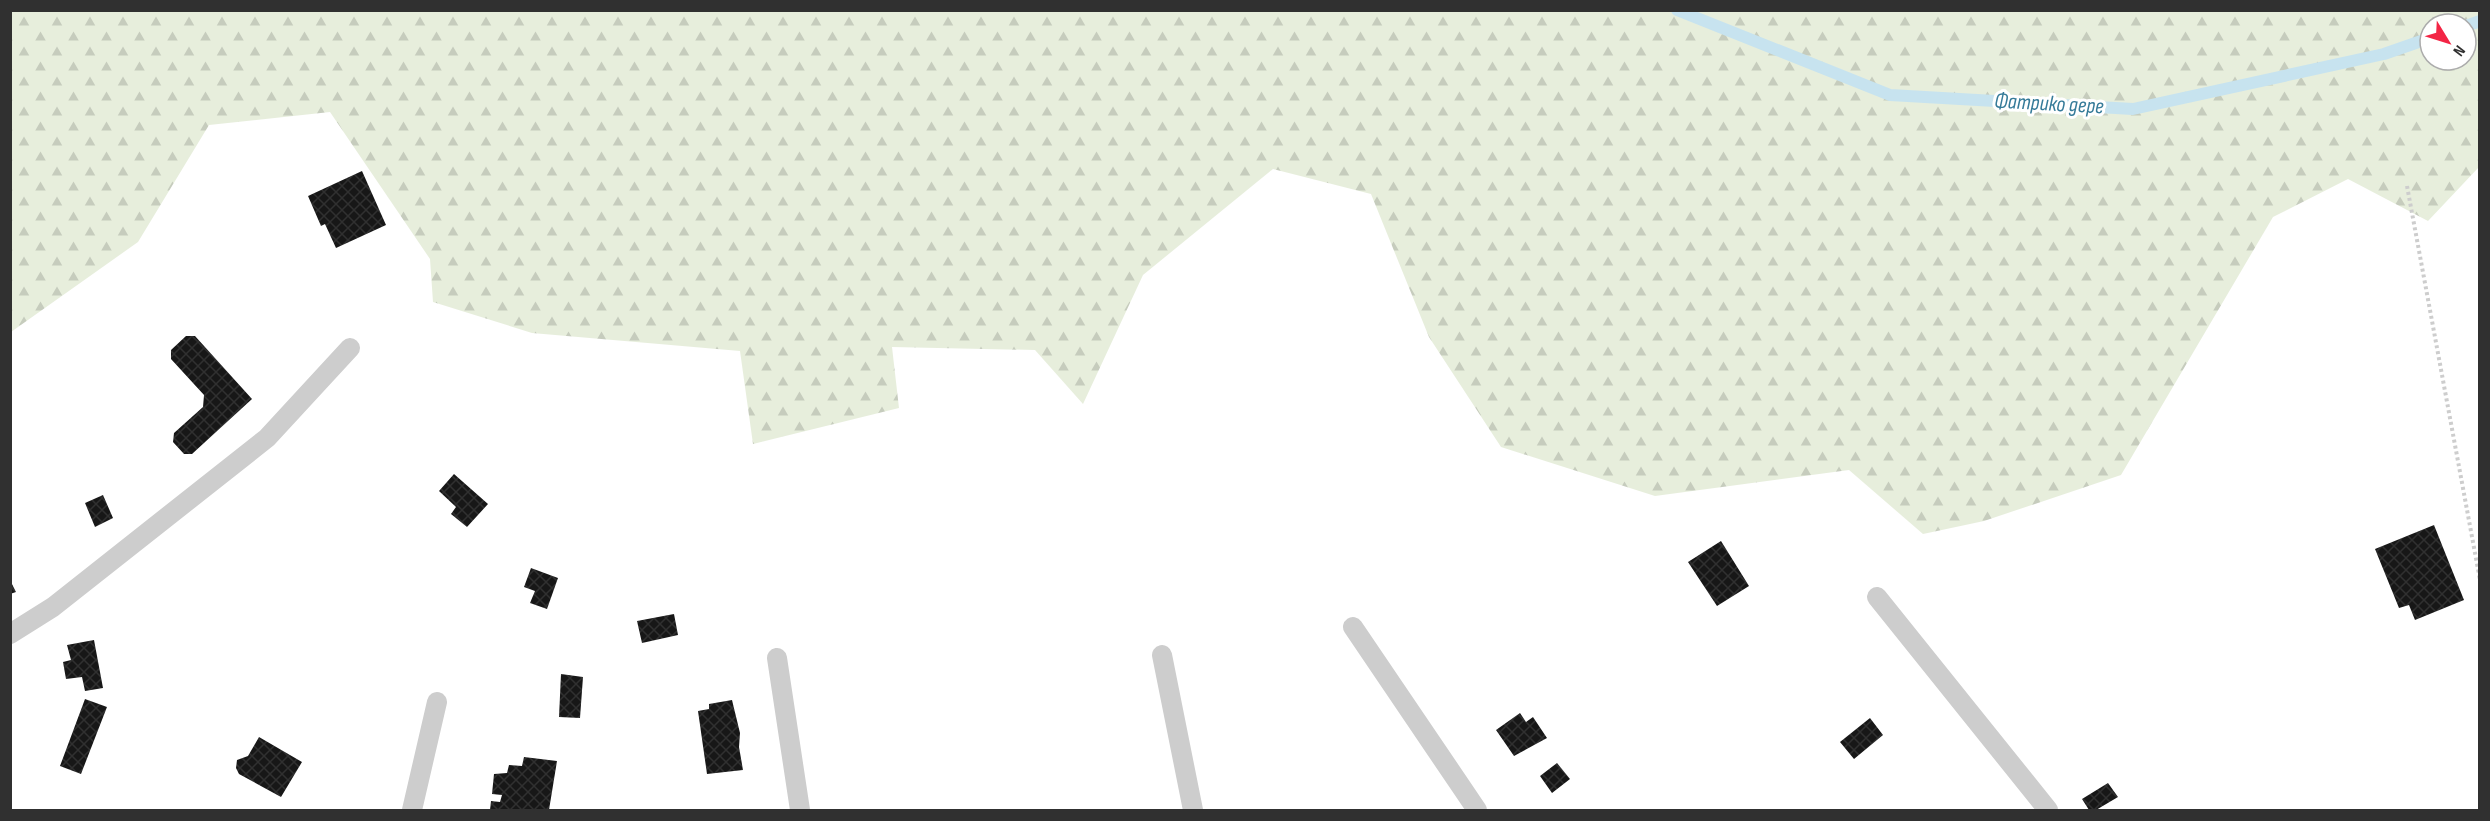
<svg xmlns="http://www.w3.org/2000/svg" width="2490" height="821" font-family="'Sofia Sans Condensed',sans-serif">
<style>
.forest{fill:url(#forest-firs);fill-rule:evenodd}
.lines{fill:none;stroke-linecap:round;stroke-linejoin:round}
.stream{stroke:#c7e3ef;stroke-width:12}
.building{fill:url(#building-cross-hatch)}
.path{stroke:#cdcdcd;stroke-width:4;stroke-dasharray:3 3;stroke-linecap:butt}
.service{stroke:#cdcdcd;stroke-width:20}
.labels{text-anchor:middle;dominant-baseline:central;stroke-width:6;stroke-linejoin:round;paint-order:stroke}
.water-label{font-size:22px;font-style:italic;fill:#367b99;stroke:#fff}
</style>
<defs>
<pattern id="forest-firs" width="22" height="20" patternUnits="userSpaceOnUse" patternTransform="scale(1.5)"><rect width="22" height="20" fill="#e7eedc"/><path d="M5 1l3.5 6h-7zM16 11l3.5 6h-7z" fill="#c6ccbd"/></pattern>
<pattern id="building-cross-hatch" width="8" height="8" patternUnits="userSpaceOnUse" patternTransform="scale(1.5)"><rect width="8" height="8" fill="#171717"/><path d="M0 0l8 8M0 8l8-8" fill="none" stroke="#303030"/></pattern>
</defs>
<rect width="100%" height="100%" fill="#fff"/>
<path class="forest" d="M11,10l2468,1v156l-51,54 -80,-42 -75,38 -152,258 -137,46 -61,13 -74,-64 -194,26 -154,-49 -72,-110 -58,-143 -98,-25 -130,106 -60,129 -48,-54 -143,-3 7,61 -146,36 -13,-93 -208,-18 -99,-31 -3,-43 -100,-147 -121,13 -71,117 -127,90zM2430,24h36v36h-36z"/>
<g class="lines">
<path class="stream" d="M1677,10l213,85 243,14 251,-55 46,-16
M2466,26l14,-5"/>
</g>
<path class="building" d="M362,171l24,54 -50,23 -11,-24 -4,2 -13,-30z
M186,336h9l57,63 -60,55h-8l-11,-12 1,-9 29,-26 1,-12 -33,-36v-9z
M454,474l34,30 -21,23 -16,-13 5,-7 -17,-16z
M103,495l10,23 -18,9 -10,-24z
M2434,525l30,75 -49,20 -6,-15 -10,3 -24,-59z
M1721,541l28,45 -32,20 -29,-44z
M531,568l27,10 -11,31 -17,-6 5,-12 -11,-4z
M10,580l6,12 -6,2z
M674,614l4,21 -36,8 -5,-22z
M94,640l9,48 -18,3 -3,-14 -16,2 -3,-17 8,-2 -4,-15z
M561,674l22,3 -3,41 -21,-1z
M85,699l22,8 -26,67 -21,-8z
M732,700l8,33 -1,14 4,23 -36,4 -9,-63 11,-2v-5z
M1520,713l6,9 7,-5 14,21 -33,18 -18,-26z
M1870,718l13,17 -29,24 -14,-17z
M259,737l43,25 -21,35 -42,-23 -3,-6 1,-8 11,-4z
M524,757l33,4 -8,49h-59l1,-9 9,1 2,-7 -10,-1 2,-20 13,-1 2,-8 13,1z
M1557,763l13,16 -18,14 -12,-17z
M2108,783l10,14 -22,13h-7l-7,-11z"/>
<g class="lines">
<path class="path" d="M2407,186l73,394"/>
<path class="service" d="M1877,597l171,213
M1353,627l124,183
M10,634l43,-27 214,-169 83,-90
M1162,655l31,155
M777,658l23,152
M412,810l25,-108"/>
</g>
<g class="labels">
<g class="water-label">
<text transform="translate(2049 104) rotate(3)">Фатрико дере</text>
</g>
</g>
<rect width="2490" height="821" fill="none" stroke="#303030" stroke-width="24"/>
<g transform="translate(2448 42) rotate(128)"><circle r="28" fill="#ffffff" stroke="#acacac" stroke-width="1.5"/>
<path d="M0-4.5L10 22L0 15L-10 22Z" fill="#f32545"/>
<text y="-9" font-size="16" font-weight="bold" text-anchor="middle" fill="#303030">N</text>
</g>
</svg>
